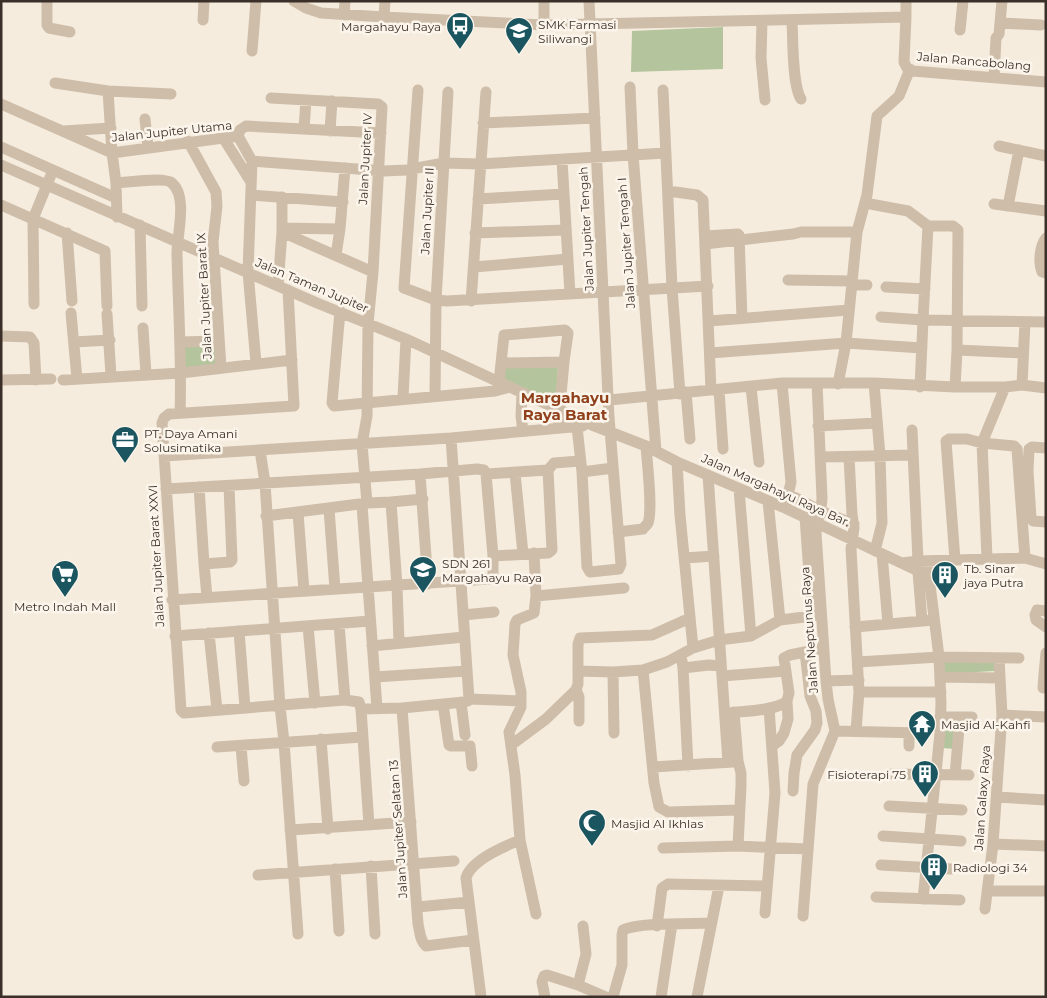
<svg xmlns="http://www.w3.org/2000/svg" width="1047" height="998" font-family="Montserrat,sans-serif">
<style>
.green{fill:#b4c59d}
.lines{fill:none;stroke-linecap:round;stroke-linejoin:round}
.minor{stroke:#cebda9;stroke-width:11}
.labels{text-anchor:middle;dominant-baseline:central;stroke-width:5;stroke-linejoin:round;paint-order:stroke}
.poi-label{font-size:12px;fill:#3b3029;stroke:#fbf5eb;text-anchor:start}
.street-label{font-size:12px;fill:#3b3029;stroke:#fbf5eb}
.quarter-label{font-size:15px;font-weight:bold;fill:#90411b;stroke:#fbf5eb}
</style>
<rect width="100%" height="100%" fill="#f5ecde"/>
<path class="green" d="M723,27v42l-92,3 1,-41z
M217,344l2,21 -34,4 -1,-24z
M558,366l-1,28 -11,6 -43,-20 1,-13z
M943,660h53l-1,11 -53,3z
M944,719l14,2 -3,28 -13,-1z"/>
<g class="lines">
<path class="minor" d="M47,1v24l2,3 21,4
M294,1l12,7 15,5 63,4 160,8 362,-8 -2,45 3,6 6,3 133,11
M544,1v24
M906,1v16
M344,15l1,-14
M384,17l1,-16
M203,20l1,-19
M792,20c1,18 0,65 9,79
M762,21l-1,37 4,42
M1000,23l41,2
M960,30l3,-29
M252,51l4,-50
M994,78l2,-40 3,-4 3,-33
M55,83l53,8 63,3
M630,87l3,67 23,297
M418,90l-14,198 32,12 11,1 261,-15
M663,90l9,198 8,106
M108,91l4,62 4,30 1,34
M271,98l107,6 4,3 -9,165 -5,52 -1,92 -5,28 5,59
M1,104l111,49 126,-17
M145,119l3,29
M483,123l112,-5
M304,129l2,-29
M63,131l48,-3
M330,131l2,-30
M238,136l14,25 -4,111 8,91
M238,136l2,-6 6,-4 135,7
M224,139l27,43
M188,141l28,51 1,14 -4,36 8,126
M999,146l47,10
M1,147l115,51
M562,160l8,134
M252,161l132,10 22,-1 38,-7 36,1 186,-11
M1,165l316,138 89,36 186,86 54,21 31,16 108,46 144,68
M116,183c11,-1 50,-6 56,0 16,14 5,51 5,70 1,53 5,107 3,160
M668,191l29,4 6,5 8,190
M251,195l92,7
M478,199l85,-5
M865,203l43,8 20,15h25l5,4 -1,120 -2,37
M994,204l52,7
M1,205l104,46 2,55
M1008,206l11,-56
M140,225l2,81
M282,228l58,1
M282,232l91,40
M67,233l5,68
M475,233l91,-3
M739,235l3,83
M705,236l33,-2
M1046,238c-6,7 -8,25 -4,34l4,1
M705,244l88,-10 8,-2h56
M336,255l4,-26 5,-61
M474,267l94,-8
M788,280l64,1
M851,285h16
M278,286l4,-54v-35
M886,287l39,2
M288,290l6,116 -125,8 -5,4 -2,5 19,287 3,3 161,-13 14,2 2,7 8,116
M471,301l15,-209
M34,304l-1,-85 20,-49
M340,311l-8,92 2,3 161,-15 15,-4
M71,313l6,66
M107,314l4,62
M881,317l42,3 5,-94
M709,321l140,-11
M143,328l3,47
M1,336l29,1 4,6 2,37
M74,342l36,-2
M180,342l39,-1
M957,350l66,3
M710,353l136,-10 76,5
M502,363l62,-1 -6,66
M1,380l50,-1
M63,380l118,-7 111,-13
M499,382l5,-47 61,-5 3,3 -4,29
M782,383l9,99 -6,26
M874,383l6,73 2,67 -7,28
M838,384l8,-41 11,-111 10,-37 10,-79 22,-20 11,-27
M1022,385l3,-63
M751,387l8,75
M920,387l3,-67 123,2
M719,390l4,59
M686,392l4,47
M522,393l-1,23 2,15
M435,396l1,-96 12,-208
M403,398l3,-59
M609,400l173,-17h92l81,4h50l17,-2 24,3
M818,426l59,-3
M577,427l5,45 5,95 3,5 29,-3 2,-5 -12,-147 -20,-416
M912,430l6,131
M1046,448l-14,-1 -3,2 -1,22 3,47 2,3 13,1
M260,450l5,33 15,223 4,36 14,192
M164,456l287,-18 132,-12
M821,457l92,-2
M849,457l3,57 2,14 -3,21 8,143 -3,39
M677,462l3,53 13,133
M582,472l31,-4
M515,473l8,81
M420,474l8,110
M486,474l7,82
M708,475l20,287
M199,487l5,77 26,-2 2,-2 -3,-74
M166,489l254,-15 57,-5 7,1 2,4 62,-4
M739,489l12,147
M790,495l31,16 33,13
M768,501l12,119
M391,502l32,-3
M362,505l15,203
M329,509l6,80
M298,513l6,78
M266,516l101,-13 24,-1 6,84 2,57
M805,517l7,99
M618,532l25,-3c1,-2 4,-4 5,-6 5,-13 -1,-61 -2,-77
M534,553l2,43 88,-8
M882,554l6,70
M684,558l30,-2
M987,558l-5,-115 23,-56
M955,560l-9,-119 3,-2h18l15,4 32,3 3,3 8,109
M902,563l16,-2 107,-3 21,6
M204,564l3,33
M918,572l4,49
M172,600l318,-21 3,-4v-19l55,-3 4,-3 -4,-80 6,-7 26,-2
M1046,611l-9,-1 -2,5 1,5 10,7
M463,615l31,-3
M339,624l6,76
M308,626l7,77
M855,627l79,-7
M239,631l6,77
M209,633l8,77
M175,636l195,-15
M372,646l92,-9
M1046,653l-2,21h2
M682,661l1,7 26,-3 12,1
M858,662l81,-5 80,1
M683,668l5,98
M643,670l11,113 5,24 9,5 71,-2
M578,671l35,1 30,-2 24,-8 26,-14 26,-8 32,-4 29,-16 41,-5
M613,672l1,61
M722,676l64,-5
M375,677l92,-6
M940,677l59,1
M826,681l33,-1
M1043,688l1,-14
M576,690l3,7v24
M859,692h82
M469,699l52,2
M461,702l4,33
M443,704l6,41 2,1h19l2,20
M402,708l16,216c2,8 2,17 8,22l47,-6
M361,709l41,-1 62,-6 4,-1 1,-2 -18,-261
M734,712l4,49 3,12v13l-3,60
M729,713c14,-2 48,-2 58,-12
M1002,715l44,2
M940,717h32
M835,731l87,2
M321,739l7,90
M511,745l35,-26 30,-29 2,-6v-40l2,-6 72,-3 38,-17
M241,746l3,35
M772,746l7,-5 5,-8 4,-14 -1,-18 2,-8 -5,-35 6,-3 34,-7
M909,746v-13
M217,747l145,-10
M653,767l80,-5
M891,774l78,1
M955,775l5,-58
M793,791l1,-18 3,-18 18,-25 2,-7 -1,-12 -6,-15 -5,-44
M997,797l49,3
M889,806l73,4
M290,830l121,-8
M883,836l78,5
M993,844l53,2
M663,848l75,-2 69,3
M881,865l71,4
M371,866l4,68
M335,869l4,62
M258,875l196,-14
M987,891h59
M876,897l84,3
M923,899l17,-166 1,-30 -2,-46 -12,-96
M418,907l51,-5
M985,909l8,-65 9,-129 -3,-57
M765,913l10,-120 -6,-85
M536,914l-16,-74 -5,-65 -6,-43 12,-25v-15l-8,-37 2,-31 2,-4 17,-7 2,-17
M803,916l10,-132 22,-53 -7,-32 -2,-18 -10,-148c0,-13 6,-22 6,-35l-5,-115
M657,926l5,-38 6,-4 99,2
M578,985l8,-31 -3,-28
M481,997l-15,-119c5,-18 39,-32 54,-38
M545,997l-3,-15 2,-6 3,-1 31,10 28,12
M613,997l9,-32v-30l1,-5c17,-8 67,-6 88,-7
M661,997l11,-73
M697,997l22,-111"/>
</g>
<defs>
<symbol id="bus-pin" viewBox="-11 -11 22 30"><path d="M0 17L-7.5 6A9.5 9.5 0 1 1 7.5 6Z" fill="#1b5660" stroke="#fbf5eb"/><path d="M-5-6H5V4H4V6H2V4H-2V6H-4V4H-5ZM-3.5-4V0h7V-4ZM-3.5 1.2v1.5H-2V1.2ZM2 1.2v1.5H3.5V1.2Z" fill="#fff"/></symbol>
<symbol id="school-pin" viewBox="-11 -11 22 30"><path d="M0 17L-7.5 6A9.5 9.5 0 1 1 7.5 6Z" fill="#1b5660" stroke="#fbf5eb"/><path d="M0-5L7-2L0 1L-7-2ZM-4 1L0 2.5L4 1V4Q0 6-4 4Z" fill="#fff"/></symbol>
<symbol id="office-pin" viewBox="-11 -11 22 30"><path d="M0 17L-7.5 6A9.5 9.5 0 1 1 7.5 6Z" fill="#1b5660" stroke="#fbf5eb"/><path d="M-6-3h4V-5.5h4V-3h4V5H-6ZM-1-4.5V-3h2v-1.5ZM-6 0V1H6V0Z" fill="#fff"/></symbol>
<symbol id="supermarket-pin" viewBox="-11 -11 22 30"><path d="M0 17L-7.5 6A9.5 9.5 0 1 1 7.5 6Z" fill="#1b5660" stroke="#fbf5eb"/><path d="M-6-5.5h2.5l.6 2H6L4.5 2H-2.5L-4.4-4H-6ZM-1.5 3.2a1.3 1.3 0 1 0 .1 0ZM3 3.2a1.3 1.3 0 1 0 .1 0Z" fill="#fff"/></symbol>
<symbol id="building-pin" viewBox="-11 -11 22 30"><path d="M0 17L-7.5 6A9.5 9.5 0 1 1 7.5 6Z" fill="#1b5660" stroke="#fbf5eb"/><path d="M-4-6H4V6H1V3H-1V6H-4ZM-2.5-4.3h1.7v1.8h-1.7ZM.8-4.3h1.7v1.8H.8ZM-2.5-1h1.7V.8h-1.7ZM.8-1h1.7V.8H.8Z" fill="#fff"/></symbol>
<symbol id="temple-pin" viewBox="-11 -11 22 30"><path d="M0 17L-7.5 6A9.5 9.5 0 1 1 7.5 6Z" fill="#1b5660" stroke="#fbf5eb"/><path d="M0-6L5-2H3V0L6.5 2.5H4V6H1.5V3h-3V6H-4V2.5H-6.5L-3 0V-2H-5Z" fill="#fff"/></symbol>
<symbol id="mosque-pin" viewBox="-11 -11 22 30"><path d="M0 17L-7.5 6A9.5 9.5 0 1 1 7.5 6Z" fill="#1b5660" stroke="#fbf5eb"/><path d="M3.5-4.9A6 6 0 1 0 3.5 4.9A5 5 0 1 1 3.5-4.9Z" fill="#fff"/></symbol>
</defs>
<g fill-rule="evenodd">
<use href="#bus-pin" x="444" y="10" width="32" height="43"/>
<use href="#school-pin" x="503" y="15" width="32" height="43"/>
<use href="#office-pin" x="109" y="424" width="32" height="43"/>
<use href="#school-pin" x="407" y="554" width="32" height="43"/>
<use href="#supermarket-pin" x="49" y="558" width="32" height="43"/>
<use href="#building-pin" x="929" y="559" width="32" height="43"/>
<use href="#temple-pin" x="906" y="708" width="32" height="43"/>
<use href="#building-pin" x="909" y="758" width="32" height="43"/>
<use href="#mosque-pin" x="576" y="807" width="32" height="43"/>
<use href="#building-pin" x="918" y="851" width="32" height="43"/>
</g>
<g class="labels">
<g class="poi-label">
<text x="538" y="24">SMK Farmasi<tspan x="538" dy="14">Siliwangi</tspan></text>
<text x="441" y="26" text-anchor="end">Margahayu Raya</text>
<text x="144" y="433">PT. Daya Amani<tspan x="144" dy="14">Solusimatika</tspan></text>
<text x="442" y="563">SDN 261<tspan x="442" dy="14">Margahayu Raya</tspan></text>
<text x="964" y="568">Tb. Sinar<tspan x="964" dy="14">jaya Putra</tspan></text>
<text x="65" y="606" text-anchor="middle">Metro Indah Mall</text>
<text x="941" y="724">Masjid Al-Kahfi</text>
<text x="906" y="774" text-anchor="end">Fisioterapi 75</text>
<text x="611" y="823">Masjid Al Ikhlas</text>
<text x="953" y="867">Radiologi 34</text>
</g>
<g class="street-label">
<text transform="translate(974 61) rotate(5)">Jalan Rancabolang</text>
<text transform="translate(172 131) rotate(-6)">Jalan Jupiter Utama</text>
<text transform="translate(365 159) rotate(-87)">Jalan Jupiter IV</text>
<text transform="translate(427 211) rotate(-87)">Jalan Jupiter II</text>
<text transform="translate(586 229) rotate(-93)">Jalan Jupiter Tengah</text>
<text transform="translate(626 243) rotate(-94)">Jalan Jupiter Tengah I</text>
<text transform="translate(312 285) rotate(23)">Jalan Taman Jupiter</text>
<text transform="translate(204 296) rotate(-93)">Jalan Jupiter Barat IX</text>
<text transform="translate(776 490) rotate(24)">Jalan Margahayu Raya Bar.</text>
<text transform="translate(156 556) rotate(-93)">Jalan Jupiter Barat XXVI</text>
<text transform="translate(809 630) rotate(-94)">Jalan Neptunus Raya</text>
<text transform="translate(982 798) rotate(-86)">Jalan Galaxy Raya</text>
<text transform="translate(398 829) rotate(-94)">Jalan Jupiter Selatan 13</text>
</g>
<g class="quarter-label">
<text x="565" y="397">Margahayu<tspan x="565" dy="17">Raya Barat</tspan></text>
</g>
</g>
<rect width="1047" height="998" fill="none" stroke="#3b3029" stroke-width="5"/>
</svg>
